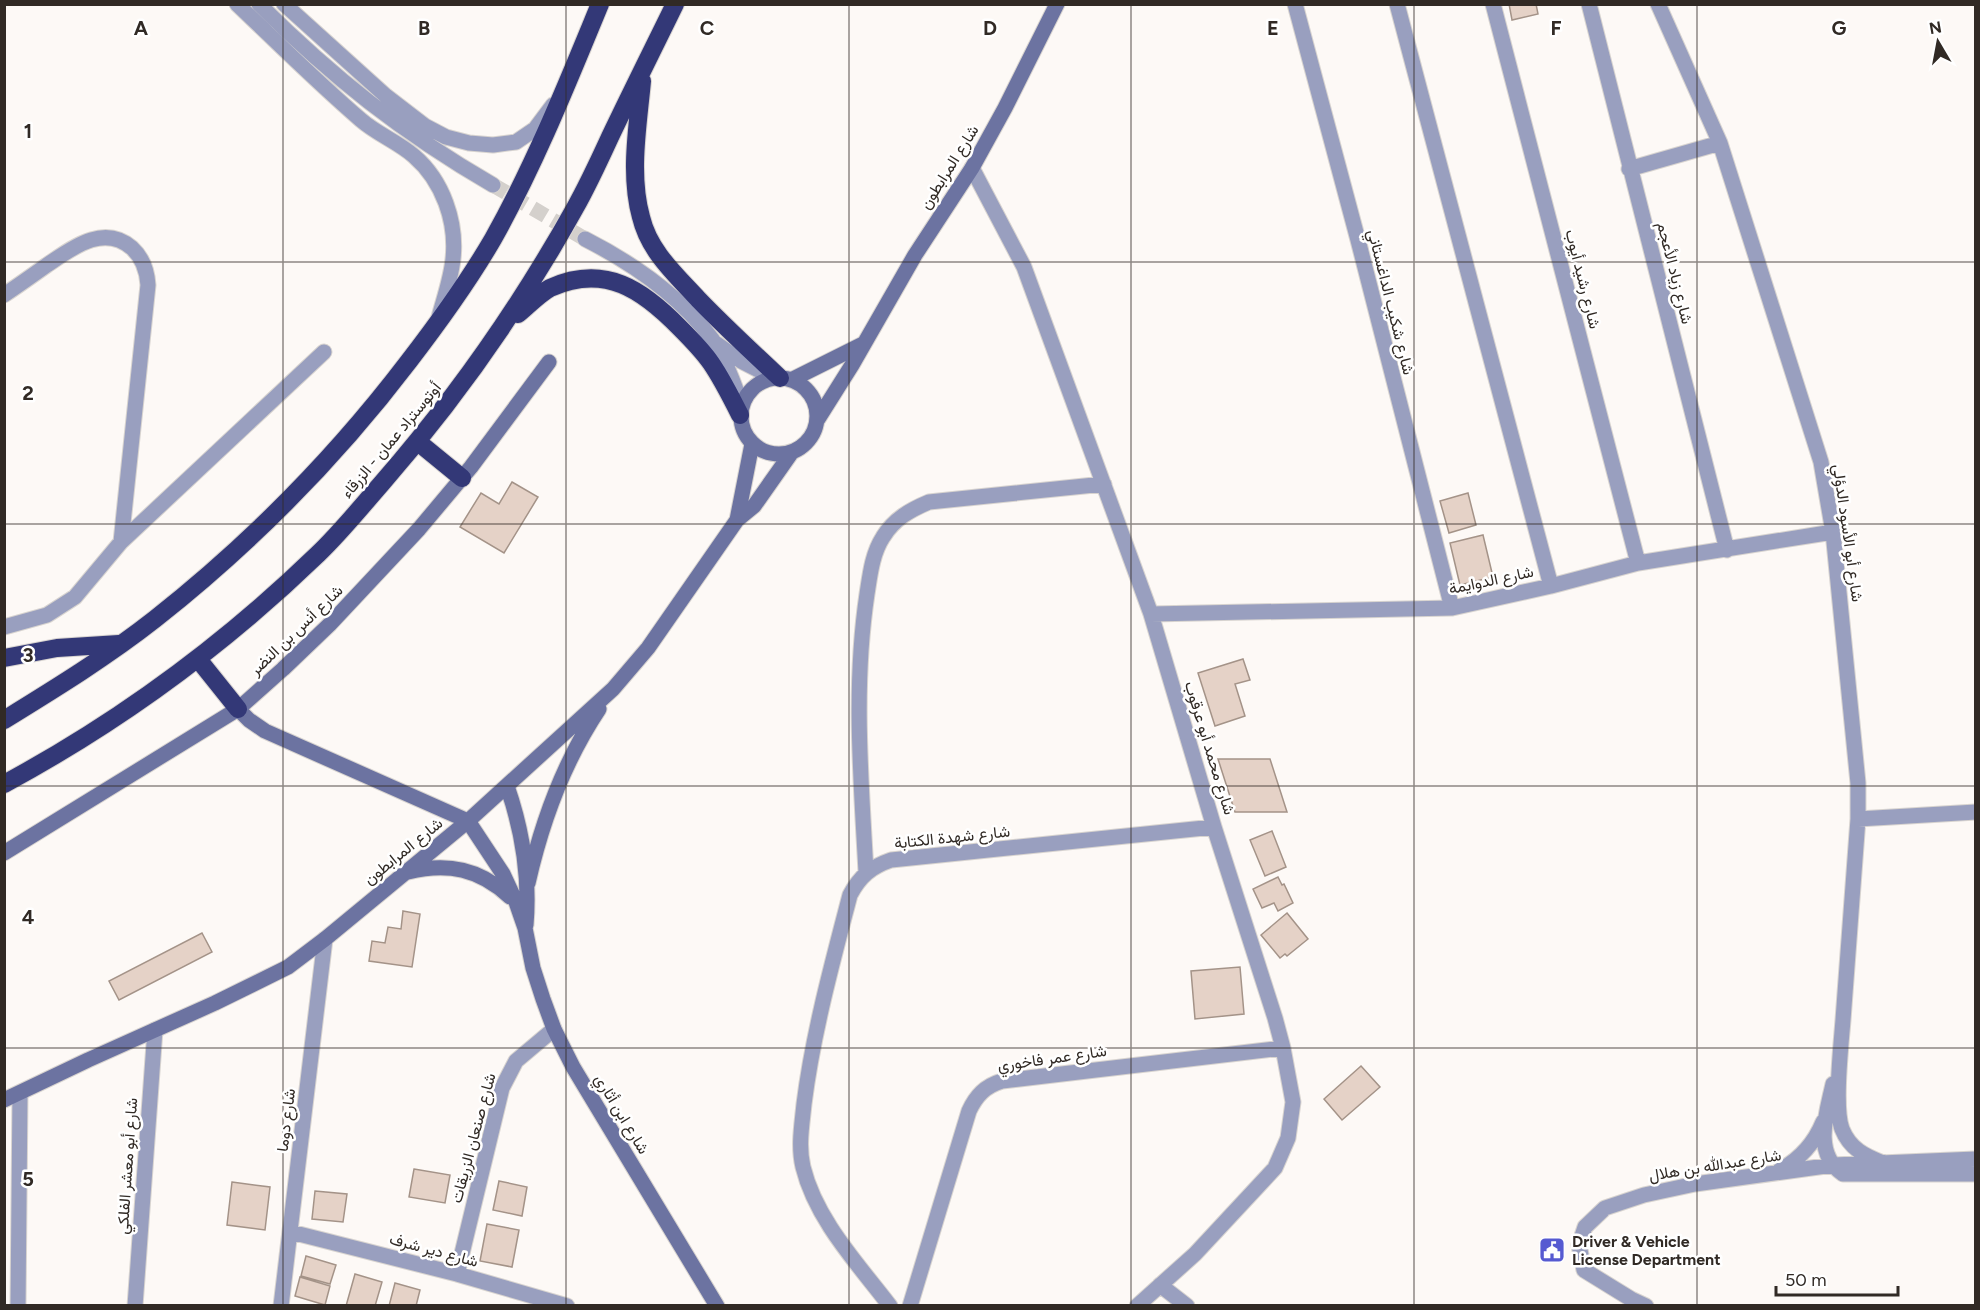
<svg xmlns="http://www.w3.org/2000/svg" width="1980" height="1310" font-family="Figtree,Vazirmatn,sans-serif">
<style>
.building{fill:#e5d2c7;stroke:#a49388;stroke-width:1.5}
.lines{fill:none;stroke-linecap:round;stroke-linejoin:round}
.street-tunnel{stroke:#d4d0cc;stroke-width:15;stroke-dasharray:15 8;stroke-linecap:butt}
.street-casing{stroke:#d8d4d0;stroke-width:17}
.secondary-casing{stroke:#d8d4d0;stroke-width:17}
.highway-casing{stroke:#d8d4d0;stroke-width:20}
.street{stroke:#999fbf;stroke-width:15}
.secondary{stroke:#6c73a1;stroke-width:15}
.highway{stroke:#333877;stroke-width:18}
.grid{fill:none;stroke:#312a25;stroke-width:1.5;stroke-opacity:0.55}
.labels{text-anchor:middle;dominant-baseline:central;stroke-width:5;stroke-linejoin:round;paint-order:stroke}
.street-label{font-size:16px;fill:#312a25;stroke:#fff}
.poi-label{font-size:16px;font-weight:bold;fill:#312a25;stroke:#fff;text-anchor:start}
.grid-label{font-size:20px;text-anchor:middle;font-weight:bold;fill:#312a25;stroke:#fff;stroke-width:5;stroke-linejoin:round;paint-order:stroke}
</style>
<rect width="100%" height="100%" fill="#fdf9f6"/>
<path class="building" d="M1509,4h27l2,10 -26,6z
M512,482l26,15 -34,56 -44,-26 21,-34 18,11z
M1468,493l8,32 -27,8 -9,-32z
M1483,535l10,42 -33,8 -10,-42z
M1243,659l7,21 -15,4 10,32 -30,10 -17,-53z
M1218,759h52l17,53h-52z
M1272,831l14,36 -21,9 -15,-36z
M1278,877l4,8 2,-1 9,19 -15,8 -4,-8 -12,5 -9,-19z
M403,911l17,3 -8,53 -43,-6 3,-20 13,2 3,-16 13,2z
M1287,913l21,26 -21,17 -2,-2 -5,4 -19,-23z
M202,933l10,19 -93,48 -10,-19z
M1240,967l4,47 -49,5 -4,-48z
M1361,1066l19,21 -38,33 -18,-21z
M414,1169l36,6 -5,28 -36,-6z
M499,1181l28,6 -5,29 -29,-6z
M232,1182l38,5 -5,43 -38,-5z
M315,1191l32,3 -4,28 -31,-3z
M487,1224l32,6 -7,37 -32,-6z
M306,1256l30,9 -6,19 -29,-8z
M355,1274l27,8 -7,24h-29z
M300,1277l30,9 -5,19 -30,-9z
M395,1283l25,7 -4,16h-27z"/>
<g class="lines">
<path class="street-tunnel" d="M493,185l92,54"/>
<defs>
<path id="street" d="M237,4c41,39 81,79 124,116 16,14 37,22 53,36 29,25 43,66 39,103 -2,20 -9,39 -14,58
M259,4c73,73 144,129 234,181
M284,4l102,92 39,30 21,11 23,6 24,2 23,-3 19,-13 18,-24
M1295,4l63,236 94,368
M1397,4l154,582
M1493,4l145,559
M1589,4l138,546
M1658,4l62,139 101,319 12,70 25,251v36c-5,67 -10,134 -15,201 -2,26 -9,88 -1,109 8,20 23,27 41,34
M972,168l52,99 127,347 63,213 61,191 8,30 10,54 -5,36 -13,30 -80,86 -58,52
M1629,169l91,-26
M585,239c47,24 95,57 127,100 12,18 20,39 27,59
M4,295c15,-10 29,-20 43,-30 24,-16 56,-42 85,-17 11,10 15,22 16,37l-27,257
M717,344l24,17 33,17
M1151,614l301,-6 99,-22 87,-23 195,-31
M4,627l43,-12 28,-18 46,-55 203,-190
M1858,819l118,-7
M866,872c-5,-93 -13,-185 1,-278 3,-19 5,-40 16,-57 11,-18 27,-27 46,-35l175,-18
M1833,1084c-6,28 -21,69 10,90h133
M1780,1170c20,-11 34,-26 43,-48
M291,1232l166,42 110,32
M457,1274l45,-186 14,-27 38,-32
M1160,1285l27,21
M18,1306l2,-212
M135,1306l20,-276
M281,1306l44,-367
M890,1306c-32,-42 -74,-86 -87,-139 -5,-21 -1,-42 1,-63 9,-71 28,-140 46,-209 10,-19 21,-28 41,-35l323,-33
M910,1306l59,-195c7,-15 16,-25 33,-30l281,-33
M1646,1306l-15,-7 -47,-29 -5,-25 6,-18 20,-19 39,-13 51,-11 138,-19 143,-6"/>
<path id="secondary" d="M741 416a38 38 0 1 1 76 0a38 38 0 1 1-76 0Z
M791,380l72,-36
M818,419l34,-54 63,-110 57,-87 33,-60 52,-104
M737,520l15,-76
M238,709l11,11 16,11 203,90 35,53 13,28 9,26 8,40 10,31 11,30 19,38 144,239
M507,786c16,46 23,91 19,139
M4,853l234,-144 45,-40 47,-45 89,-95 52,-62 78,-105
M408,872c40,-10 72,-3 102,25
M528,883c14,-62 35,-120 71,-174
M4,1100l84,-40 127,-57 73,-36 37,-28 143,-118 145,-132 35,-41 89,-128 17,-14 38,-54"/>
<path id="highway" d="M642,81c-4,44 -13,93 -1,136 8,34 34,57 57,82 26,27 54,53 82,79
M518,314c10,-8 21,-20 32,-26 55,-25 93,2 130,40 11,11 22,22 31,35 11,16 20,34 29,52
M418,442l44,36
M4,658l53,-10 62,-4
M198,659l40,50
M4,720c52,-32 104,-64 151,-101 95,-75 181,-162 254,-258 30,-39 59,-79 84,-122 42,-75 74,-155 107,-235
M4,784c115,-62 221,-140 314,-230 23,-22 43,-47 64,-71 74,-85 138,-176 193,-275 13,-23 24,-47 35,-71 21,-44 43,-88 65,-133"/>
</defs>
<use href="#street" class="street-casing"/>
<use href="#secondary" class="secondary-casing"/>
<use href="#highway" class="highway-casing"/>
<use href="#street" class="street"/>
<use href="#secondary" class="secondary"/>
<use href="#highway" class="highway"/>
</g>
<path class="grid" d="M283,4v1302M566,4v1302M849,4v1302M1131,4v1302M1414,4v1302M1697,4v1302M4,262h1972M4,524h1972M4,786h1972M4,1048h1972"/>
<defs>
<symbol id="civic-square" viewBox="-11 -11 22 22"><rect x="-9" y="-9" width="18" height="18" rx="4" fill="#565ad1" stroke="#fff"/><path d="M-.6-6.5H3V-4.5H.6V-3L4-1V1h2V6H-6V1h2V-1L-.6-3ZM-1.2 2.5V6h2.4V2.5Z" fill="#fff"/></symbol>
</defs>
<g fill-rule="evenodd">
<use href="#civic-square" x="1537" y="1235" width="30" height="30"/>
</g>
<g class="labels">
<g class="street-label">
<text transform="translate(949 167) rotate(-58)">شارع المرابطون</text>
<text transform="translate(1675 273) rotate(76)">شارع زياد الأعجم</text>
<text transform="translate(1583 279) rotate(76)">شارع رشيد أيوب</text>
<text transform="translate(1391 302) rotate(76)">شارع شكيب الداغستاني</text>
<text transform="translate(391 440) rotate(-50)">أوتوستراد عمان - الزرقاء</text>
<text transform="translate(1848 533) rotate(82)">شارع أبو الأسود الدؤلي</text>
<text transform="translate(1491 580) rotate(-12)">شارع الدوايمة</text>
<text transform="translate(296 630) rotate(-44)">شارع أنس بن النضر</text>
<text transform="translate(1210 748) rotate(73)">شارع محمد أبو عرقوب</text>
<text transform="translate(952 837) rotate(-6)">شارع شهدة الكتابة</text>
<text transform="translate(403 851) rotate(-39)">شارع المرابطون</text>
<text transform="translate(1052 1058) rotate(-8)">شارع عمر فاخوري</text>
<text transform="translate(622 1114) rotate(59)">شارع ابن أثاري</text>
<text transform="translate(286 1120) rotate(-83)">شارع دوما</text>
<text transform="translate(473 1138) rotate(-75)">شارع صنعان الزريقات</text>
<text transform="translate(1715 1165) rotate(-9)">شارع عبدالله بن هلال</text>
<text transform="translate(127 1166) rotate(-86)">شارع أبو معشر الفلكي</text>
<text transform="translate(434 1250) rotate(15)">شارع دير شرف</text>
</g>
<g class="poi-label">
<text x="1572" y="1241">Driver &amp; Vehicle<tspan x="1572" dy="18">License Department</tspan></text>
</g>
</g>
<g class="grid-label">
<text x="141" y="35">A</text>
<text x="424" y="35">B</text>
<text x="707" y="35">C</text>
<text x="990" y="35">D</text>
<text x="1273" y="35">E</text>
<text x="1556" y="35">F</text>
<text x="1839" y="35">G</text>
<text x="28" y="138">1</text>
<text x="28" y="400">2</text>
<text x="28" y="662">3</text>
<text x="28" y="924">4</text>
<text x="28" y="1186">5</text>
</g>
<rect width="1980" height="1310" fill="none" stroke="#312a25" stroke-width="12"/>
<g transform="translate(1938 42) rotate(350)" stroke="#ffffff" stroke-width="4.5" paint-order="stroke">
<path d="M0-4.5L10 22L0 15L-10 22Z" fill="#312a25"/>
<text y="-9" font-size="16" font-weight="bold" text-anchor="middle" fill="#312a25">N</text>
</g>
<path d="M1776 1286v9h122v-9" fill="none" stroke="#312a25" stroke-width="3"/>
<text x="1785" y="1286" font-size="18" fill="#312a25" stroke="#ffffff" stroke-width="4.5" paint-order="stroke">50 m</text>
</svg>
